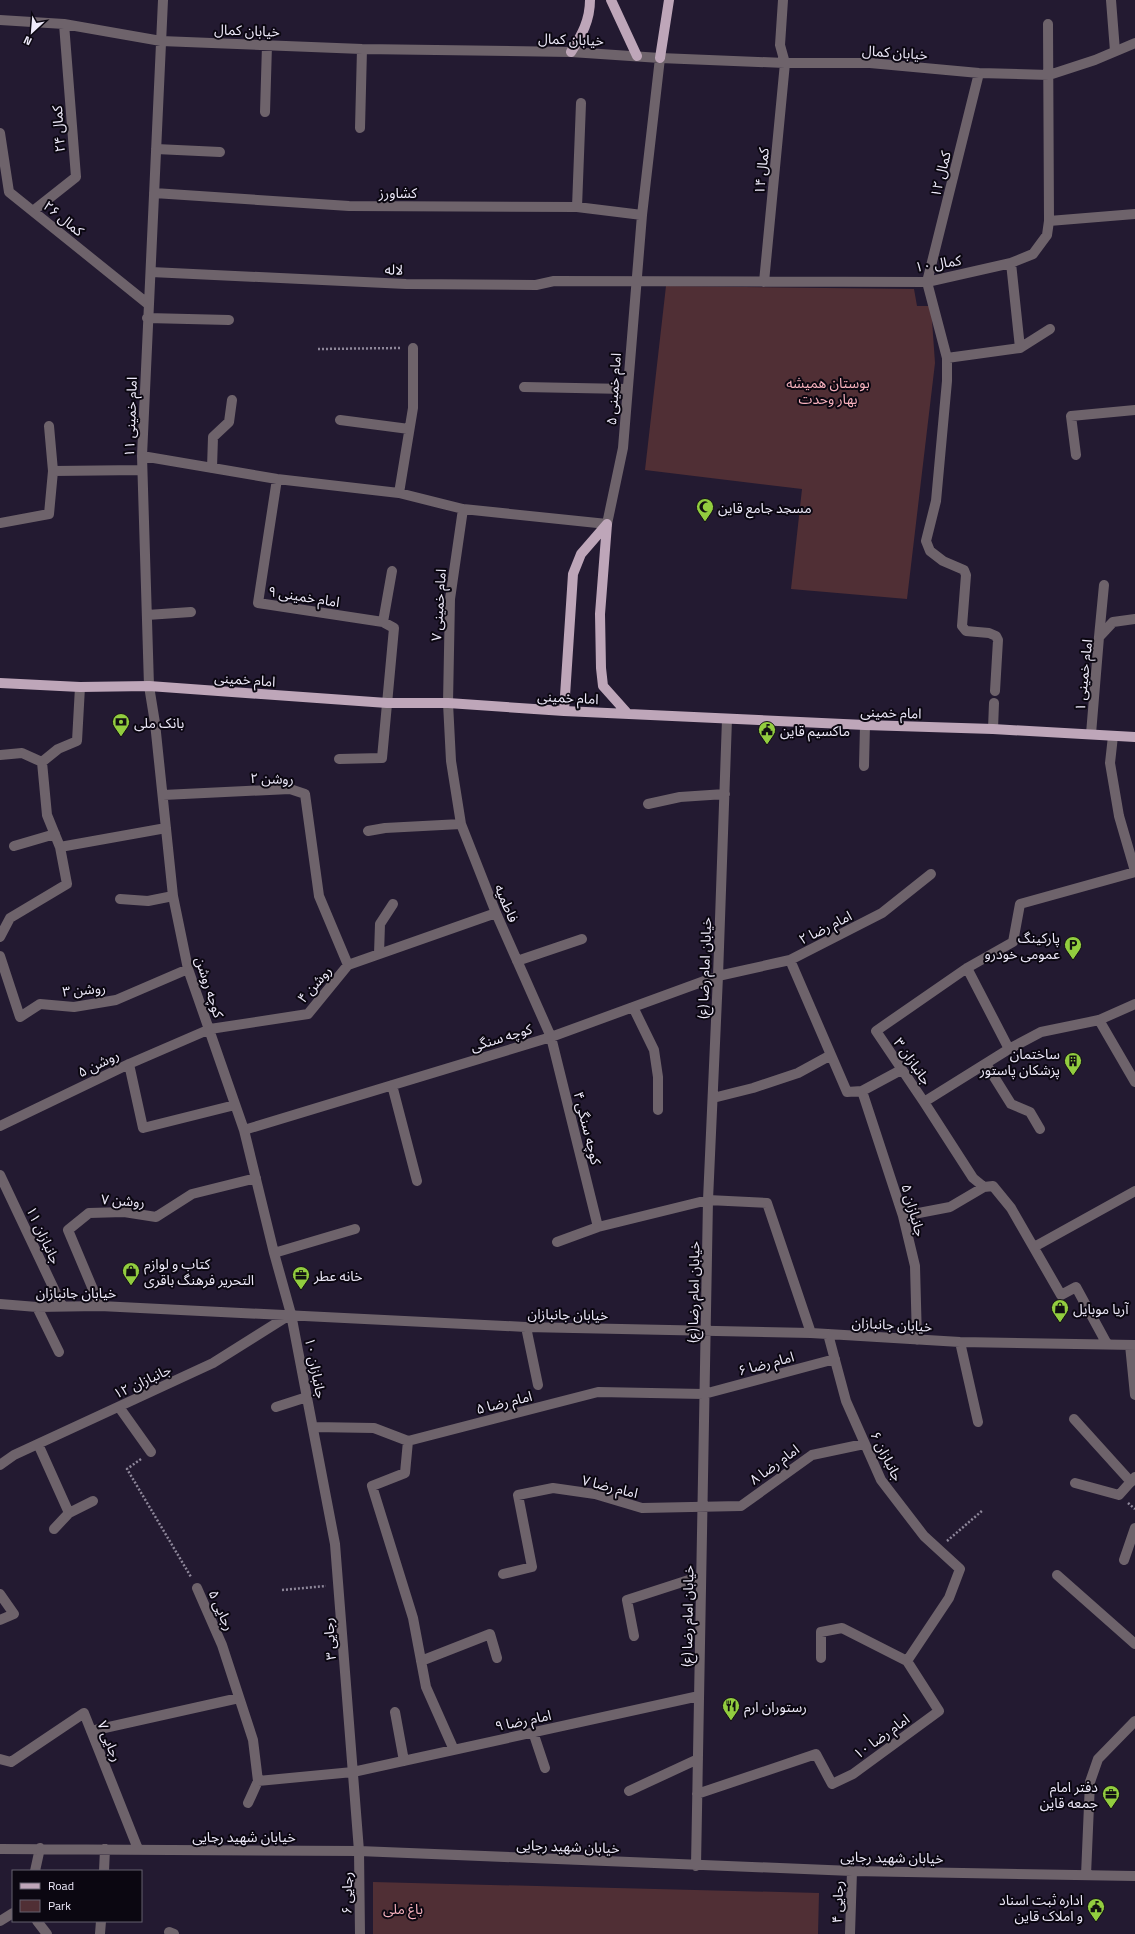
<svg xmlns="http://www.w3.org/2000/svg" width="1135" height="1934" font-family="'Titillium Web','Noto Sans Arabic',sans-serif">
<style>
.green{fill:#502f35}
.lines{fill:none;stroke-linecap:round;stroke-linejoin:round}
.path{stroke:#8e879a;stroke-width:2.5;stroke-dasharray:2 2;stroke-linecap:butt}
.minor{stroke:#6e636b;stroke-width:10}
.major{stroke:#bea6b9;stroke-width:10}
.labels{text-anchor:middle;dominant-baseline:central;stroke-width:4;stroke-linejoin:round;paint-order:stroke}
.street-label{font-size:14px;fill:#ede9f9;stroke:#0b0711}
.park-label{font-size:14px;fill:#f7b1bd;stroke:#0b0711}
.poi-label{font-size:14px;fill:#ede9f9;stroke:#0b0711;text-anchor:start}
</style>
<rect width="100%" height="100%" fill="#231a31"/>
<path class="green" d="M666,286l248,3 3,17h14l4,57 -28,236 -116,-10 11,-100 -157,-19z
M373,1882l446,11 -1,41h-445z"/>
<g class="lines">
<path class="path" d="M318,349l83,-1
M141,1459l-14,10 64,108
M1128,1503l7,6
M947,1541l36,-31
M282,1590l44,-4"/>
<path class="minor" d="M163,0l-21,456 7,230 6,37 18,173 15,73 56,161 30,123 17,61 44,230 24,307 1,83
M1111,0l4,51
M0,20l64,4 97,17 201,8 209,3 89,6 125,5h85l109,10 70,2 46,-15 40,-17
M979,73l-52,209 20,76v23l-11,120 -10,40 4,10 13,10 21,9 2,5 -4,51 4,5 23,2 7,3 2,4 -3,51
M265,112l2,-67
M360,128l2,-79
M0,133l9,59 139,112
M156,149l64,3
M154,193l195,13 228,1 65,8
M577,207l4,-104
M33,211l43,-34 -12,-153
M1049,221l86,-7
M1011,263l9,85
M151,272l255,12 130,1 18,-4 373,1 84,-19 22,-9 14,-19 2,-14 -1,-197
M764,282l21,-219 -5,-18 3,-45
M147,318l82,2
M947,358l73,-10 30,-19
M524,387l103,2
M340,420l69,9
M49,426l4,45
M1076,455l-5,-39 64,-6
M142,456l135,23 122,14 64,16 144,15 16,-76 19,-233 18,-157
M212,468l1,-31 16,-15 3,-22
M277,479l-19,124 125,19 11,6 -12,130 -43,1
M399,493l14,-85v-60
M463,509l-13,90 -2,104 3,58 10,63 35,89 55,124 47,190
M0,523l49,-9 4,-43 89,-1
M147,615l44,-3
M383,622l9,-51
M1099,637l5,-52
M993,729l1,-26
M1091,734l8,-97 14,-15 22,-3
M1113,736l-3,27 9,53 16,55
M0,755l22,-2 20,9 5,53 13,32 7,37 -57,34 -10,19
M42,762l16,-13 19,-8 3,-54
M864,766l1,-41
M163,795l127,-6 15,5 14,102 29,69
M648,804l32,-7 45,-3
M368,831l17,-3 76,-4
M14,846l41,-12
M60,847l106,-19
M120,899l28,2 25,-5
M379,954l1,-30 13,-20
M0,956l20,61 20,-13 34,3 42,-7 72,-31
M790,960l57,132 15,-1 39,-21
M517,961l65,-22
M967,968l42,81
M633,1007l21,43 4,27v33
M1099,1020l36,62
M129,1064l14,64 92,-23
M986,1064l25,40 19,8 10,17
M392,1085l25,96
M862,1091l41,125 12,50 2,74
M713,1098l40,-10 45,-15 33,-18
M924,1102l85,-53 32,-17 58,-12 36,-16
M0,1126l129,-62 81,-35 98,-15 40,-49 148,-52
M244,1130l307,-93 167,-61 72,-16 92,-47 49,-39
M0,1175l62,131
M903,1216l47,-9 34,-20
M557,1242l41,-15 110,-27 59,3 44,130
M1034,1247l101,-56
M274,1253l81,-24
M0,1304l37,3 63,-1 426,21 285,6 149,9 175,3
M100,1306l-32,-76 21,-17 35,-1 32,5 36,-23 64,-16
M37,1307l22,45
M526,1327l12,58
M960,1342l18,80
M1107,1344l-31,-57 -15,8 -50,-87 -18,-22 -9,1 -11,-9 -49,-76 -48,-71 91,-63 46,-26 7,-38 115,-32
M1130,1345l5,50
M119,1407l32,45
M276,1407l31,-10
M1074,1419l57,63
M313,1427l61,1 34,13 190,-49 106,2 131,-35
M408,1441l-3,32 -33,13 41,132 13,69 28,63
M38,1444l31,69
M0,1465l14,-10 199,-92 78,-49
M1075,1483l44,12 16,-18
M54,1529l15,-16 24,-12
M1124,1560l11,-32
M503,1574l29,-7 -14,-72 35,-7 42,6 47,14 99,-2 71,-51 52,-11
M1057,1575l78,69
M197,1588l25,57 31,95 5,41 -10,22
M0,1594l14,20 -14,6
M634,1636l-7,-36 74,-24
M821,1658v-26l21,-4 65,33
M421,1661l69,-27 7,24
M395,1712l9,49
M91,1731l148,-33
M533,1732l12,36
M0,1759l11,3 73,-49 54,136
M258,1781l95,-9 346,-76
M629,1791l69,-32
M697,1794l119,-40 16,30 21,-10 86,-63 -32,-50 42,-63 11,-29 -36,-33 -43,-56 -35,-79 -18,-67
M0,1849l359,2 493,20 283,5
M696,1866l12,-666 10,-224 9,-257
M35,1871l5,-23
M104,1871l1,-22
M1086,1875l4,-93 8,-23 37,-38
M0,1921l13,-8
M37,1921l10,13
M169,1932l5,2
M100,1934l1,-13
M850,1934l2,-63"/>
<path class="major" d="M611,0l26,56
M571,52c11,-17 19,-32 19,-52
M660,58l9,-58
M607,524l-7,90 1,54 2,18 25,28
M0,683l80,4 69,-1 238,17h61l116,8 301,14 128,4 142,8
M564,711l9,-137 8,-20 26,-30"/>
</g>
<defs>
<symbol id="mosque-pin" viewBox="-11 -11 22 30"><path d="M0 17L-7.5 6A9.5 9.5 0 1 1 7.5 6Z" fill="#92cd3f" stroke="#0b0711"/><path d="M3.5-4.9A6 6 0 1 0 3.5 4.9A5 5 0 1 1 3.5-4.9Z" fill="#111"/></symbol>
<symbol id="bank-pin" viewBox="-11 -11 22 30"><path d="M0 17L-7.5 6A9.5 9.5 0 1 1 7.5 6Z" fill="#92cd3f" stroke="#0b0711"/><path d="M-6-4H6V4H-6ZM0-2.3a2.3 2.3 0 1 0 0 4.6a2.3 2.3 0 1 0 0-4.6Z" fill="#111"/></symbol>
<symbol id="civic-pin" viewBox="-11 -11 22 30"><path d="M0 17L-7.5 6A9.5 9.5 0 1 1 7.5 6Z" fill="#92cd3f" stroke="#0b0711"/><path d="M-.6-6.5H3V-4.5H.6V-3L4-1V1h2V6H-6V1h2V-1L-.6-3ZM-1.2 2.5V6h2.4V2.5Z" fill="#111"/></symbol>
<symbol id="parking-pin" viewBox="-11 -11 22 30"><path d="M0 17L-7.5 6A9.5 9.5 0 1 1 7.5 6Z" fill="#92cd3f" stroke="#0b0711"/><path d="M-3.5-5.5H1a3.5 3.5 0 0 1 0 7H-1V5.5H-3.5ZM-1-3.4V-.6H.8a1.4 1.4 0 0 0 0-2.8Z" fill="#111"/></symbol>
<symbol id="building-pin" viewBox="-11 -11 22 30"><path d="M0 17L-7.5 6A9.5 9.5 0 1 1 7.5 6Z" fill="#92cd3f" stroke="#0b0711"/><path d="M-4-6H4V6H1V3H-1V6H-4ZM-2.5-4.3h1.7v1.8h-1.7ZM.8-4.3h1.7v1.8H.8ZM-2.5-1h1.7V.8h-1.7ZM.8-1h1.7V.8H.8Z" fill="#111"/></symbol>
<symbol id="shop-pin" viewBox="-11 -11 22 30"><path d="M0 17L-7.5 6A9.5 9.5 0 1 1 7.5 6Z" fill="#92cd3f" stroke="#0b0711"/><path d="M-5-2.5h2.3a2.7 3.5 0 0 1 5.4 0H5L5.5 6h-11ZM-1.5-2.5h3a1.5 2.3 0 0 0-3 0Z" fill="#111"/></symbol>
<symbol id="office-pin" viewBox="-11 -11 22 30"><path d="M0 17L-7.5 6A9.5 9.5 0 1 1 7.5 6Z" fill="#92cd3f" stroke="#0b0711"/><path d="M-6-3h4V-5.5h4V-3h4V5H-6ZM-1-4.5V-3h2v-1.5ZM-6 0V1H6V0Z" fill="#111"/></symbol>
<symbol id="restaurant-pin" viewBox="-11 -11 22 30"><path d="M0 17L-7.5 6A9.5 9.5 0 1 1 7.5 6Z" fill="#92cd3f" stroke="#0b0711"/><path d="M-5-6h1v4h1v-4h1v4h1v-4h1v5L-1.5 .5V6h-2V.5L-5-1ZM5-6V6H3V1.5H1.5Q1.5-4 5-6Z" fill="#111"/></symbol>
</defs>
<g fill-rule="evenodd">
<use href="#mosque-pin" x="695" y="497" width="20" height="27"/>
<use href="#bank-pin" x="111" y="712" width="20" height="27"/>
<use href="#civic-pin" x="757" y="720" width="20" height="27"/>
<use href="#parking-pin" x="1063" y="935" width="20" height="27"/>
<use href="#building-pin" x="1063" y="1051" width="20" height="27"/>
<use href="#shop-pin" x="121" y="1261" width="20" height="27"/>
<use href="#office-pin" x="291" y="1265" width="20" height="27"/>
<use href="#shop-pin" x="1050" y="1298" width="20" height="27"/>
<use href="#restaurant-pin" x="721" y="1696" width="20" height="27"/>
<use href="#office-pin" x="1101" y="1784" width="20" height="27"/>
<use href="#civic-pin" x="1086" y="1897" width="20" height="27"/>
</g>
<g class="labels">
<g class="street-label">
<text transform="translate(247 30) rotate(2)">خیابان کمال</text>
<text transform="translate(571 39) rotate(2)">خیابان کمال</text>
<text transform="translate(895 52) rotate(4)">خیابان کمال</text>
<text transform="translate(58 129) rotate(-94)">کمال ۲۴</text>
<text transform="translate(761 171) rotate(-84)">کمال ۱۴</text>
<text transform="translate(940 174) rotate(-76)">کمال ۱۲</text>
<text x="398" y="192">کشاورز</text>
<text transform="translate(64 218) rotate(39)">کمال ۲۶</text>
<text transform="translate(938 263) rotate(-9)">کمال ۱۰</text>
<text transform="translate(394 269) rotate(2)">لاله</text>
<text transform="translate(613 389) rotate(-86)">امام خمینی ۵</text>
<text transform="translate(130 417) rotate(-88)">امام خمینی ۱۱</text>
<text transform="translate(304 596) rotate(9)">امام خمینی ۹</text>
<text transform="translate(438 605) rotate(-86)">امام خمینی ۷</text>
<text transform="translate(1083 675) rotate(-84)">امام خمینی ۱</text>
<text transform="translate(245 679) rotate(4)">امام خمینی</text>
<text transform="translate(568 697) rotate(3)">امام خمینی</text>
<text transform="translate(891 712) rotate(2)">امام خمینی</text>
<text transform="translate(272 778) rotate(1)">روشن ۲</text>
<text transform="translate(507 903) rotate(67)">فاطمیه</text>
<text transform="translate(825 927) rotate(-27)">امام رضا ۲</text>
<text transform="translate(704 968) rotate(-88)">خیابان امام رضا (ع)</text>
<text transform="translate(314 984) rotate(-49)">روشن ۴</text>
<text transform="translate(210 987) rotate(72)">کوچه روشن</text>
<text transform="translate(84 989) rotate(-5)">روشن ۳</text>
<text transform="translate(501 1037) rotate(-17)">کوچه سنگی</text>
<text transform="translate(913 1061) rotate(55)">جانبازان ۳</text>
<text transform="translate(98 1063) rotate(-26)">روشن ۵</text>
<text transform="translate(588 1128) rotate(76)">کوچه سنگی ۴</text>
<text transform="translate(123 1200) rotate(4)">روشن ۷</text>
<text transform="translate(914 1210) rotate(74)">جانبازان ۵</text>
<text transform="translate(44 1235) rotate(65)">جانبازان ۱۱</text>
<text x="76" y="1292">خیابان جانبازان</text>
<text transform="translate(693 1292) rotate(-89)">خیابان امام رضا (ع)</text>
<text transform="translate(568 1314) rotate(1)">خیابان جانبازان</text>
<text transform="translate(892 1324) rotate(3)">خیابان جانبازان</text>
<text transform="translate(766 1363) rotate(-15)">امام رضا ۶</text>
<text transform="translate(316 1368) rotate(79)">جانبازان ۱۰</text>
<text transform="translate(142 1381) rotate(-25)">جانبازان ۱۲</text>
<text transform="translate(504 1402) rotate(-14)">امام رضا ۵</text>
<text transform="translate(887 1456) rotate(63)">جانبازان ۶</text>
<text transform="translate(774 1464) rotate(-36)">امام رضا ۸</text>
<text transform="translate(610 1486) rotate(14)">امام رضا ۷</text>
<text transform="translate(222 1610) rotate(66)">رجایی ۵</text>
<text transform="translate(687 1616) rotate(-89)">خیابان امام رضا (ع)</text>
<text transform="translate(329 1639) rotate(-94)">رجایی ۳</text>
<text transform="translate(523 1720) rotate(-12)">امام رضا ۹</text>
<text transform="translate(881 1736) rotate(-36)">امام رضا ۱۰</text>
<text transform="translate(110 1741) rotate(68)">رجایی ۷</text>
<text x="244" y="1836">خیابان شهید رجایی</text>
<text transform="translate(568 1846) rotate(2)">خیابان شهید رجایی</text>
<text transform="translate(892 1857) rotate(1)">خیابان شهید رجایی</text>
<text transform="translate(346 1893) rotate(-90)">رجایی ۶</text>
<text transform="translate(837 1902) rotate(-88)">رجایی ۴</text>
</g>
<g class="park-label">
<text x="828" y="382">بوستان همیشه<tspan x="828" dy="16">بهار وحدت</tspan></text>
<text x="403" y="1908">باغ ملی</text>
</g>
<g class="poi-label">
<text x="718" y="507">مسجد جامع قاین</text>
<text x="134" y="722">بانک ملی</text>
<text x="780" y="730">ماکسیم قاین</text>
<text x="1060" y="937" text-anchor="end">پارکینگ<tspan x="1060" dy="16">عمومی خودرو</tspan></text>
<text x="1060" y="1053" text-anchor="end">ساختمان<tspan x="1060" dy="16">پزشکان پاستور</tspan></text>
<text x="144" y="1263">کتاب و لوازم<tspan x="144" dy="16">التحریر فرهنگ باقری</tspan></text>
<text x="314" y="1275">خانه عطر</text>
<text x="1073" y="1308">آریا موبایل</text>
<text x="744" y="1706">رستوران ارم</text>
<text x="1098" y="1786" text-anchor="end">دفتر امام<tspan x="1098" dy="16">جمعه قاین</tspan></text>
<text x="1083" y="1899" text-anchor="end">اداره ثبت اسناد<tspan x="1083" dy="16">و املاک قاین</tspan></text>
</g>
</g>
<rect x="12" y="1870" width="130" height="52" fill="#0b0711" stroke="#65616e"/>
<rect x="20" y="1883" width="20" height="6" fill="#bea6b9" stroke="#65616e"/>
<text x="48" y="1890" font-size="12" fill="#ede9f9">Road</text>
<rect x="20" y="1900" width="20" height="12" fill="#502f35" stroke="#65616e"/>
<text x="48" y="1910" font-size="12" fill="#ede9f9">Park</text>
<g transform="translate(32 32) rotate(206)" stroke="#0b0711" stroke-width="3" paint-order="stroke">
<path d="M0-3L7 15L0 10L-7 15Z" fill="#ede9f9"/>
<text y="-6" font-size="11" font-weight="bold" text-anchor="middle" fill="#ede9f9">N</text>
</g>
</svg>
